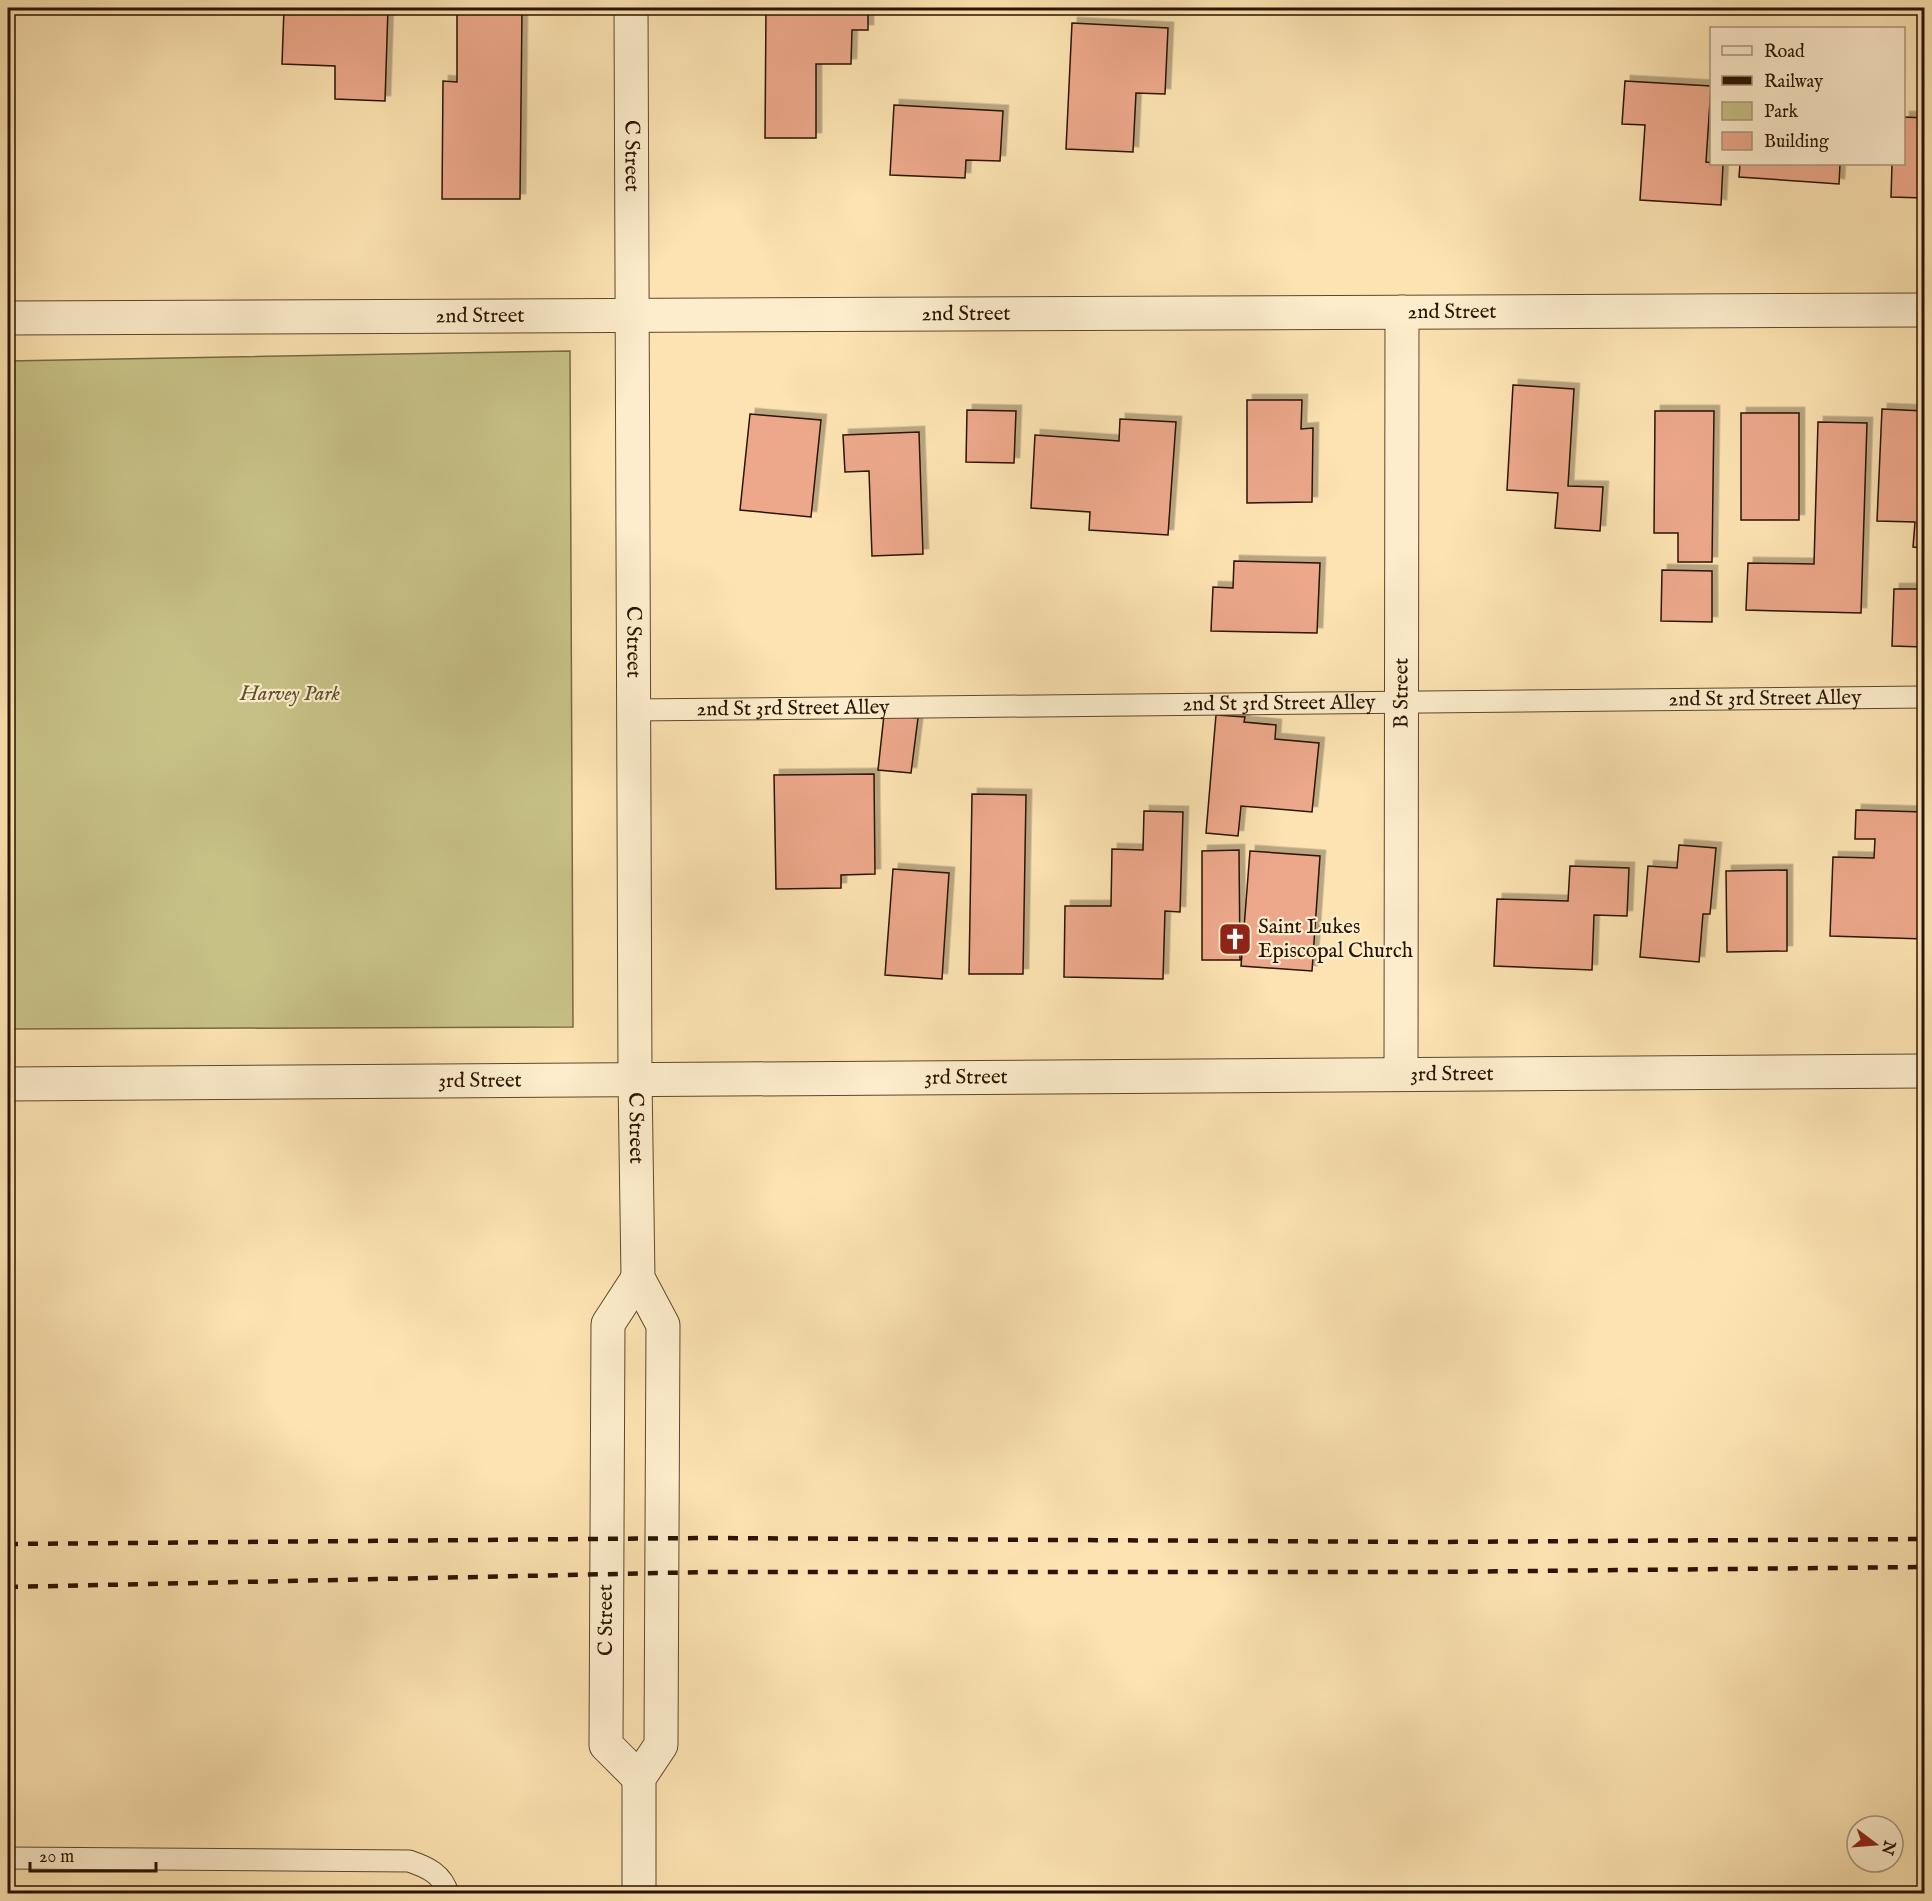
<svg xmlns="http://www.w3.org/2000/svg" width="1932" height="1901" font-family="'IM FELL English',serif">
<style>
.green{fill:#c7c186;stroke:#786a43;stroke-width:1.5}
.building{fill:#eda88b;stroke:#2a1300;stroke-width:1.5;filter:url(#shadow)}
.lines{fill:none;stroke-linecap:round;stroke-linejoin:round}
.service-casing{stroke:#5e472c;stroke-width:23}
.minor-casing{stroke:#5e472c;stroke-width:35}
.tertiary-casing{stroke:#5e472c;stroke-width:35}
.service{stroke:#fdedcc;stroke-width:21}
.minor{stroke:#fdedcc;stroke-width:33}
.tertiary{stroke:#fdedcc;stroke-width:33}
.rail{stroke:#2a1300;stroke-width:4.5;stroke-dasharray:10 10;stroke-linecap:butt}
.labels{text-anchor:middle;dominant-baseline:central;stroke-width:4.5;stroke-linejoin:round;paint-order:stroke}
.street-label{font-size:21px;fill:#2a1300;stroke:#fdedcc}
.park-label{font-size:21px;font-style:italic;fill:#61502f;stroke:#fdedcc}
.poi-label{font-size:21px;fill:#2a1300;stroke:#fdedcc;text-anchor:start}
</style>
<defs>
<filter id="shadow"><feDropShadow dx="5.5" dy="-5.5" stdDeviation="0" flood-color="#0004"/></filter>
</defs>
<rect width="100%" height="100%" fill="#fce3b1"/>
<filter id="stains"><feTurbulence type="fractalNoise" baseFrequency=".00333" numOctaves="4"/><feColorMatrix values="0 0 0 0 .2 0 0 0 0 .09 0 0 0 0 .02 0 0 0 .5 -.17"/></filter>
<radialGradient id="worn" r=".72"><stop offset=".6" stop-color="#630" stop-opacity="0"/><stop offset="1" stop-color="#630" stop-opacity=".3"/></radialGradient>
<path class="green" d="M570,351l3,676 -565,2v-668z"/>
<path class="building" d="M284,8h104l-3,93 -50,-2v-33l-53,-2z
M766,8h102v22h-16l-1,34h-35v74h-51z
M457,10l65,1 -2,188h-78l1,-118 14,1z
M1072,23l96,5 -3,66 -29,-1 -3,59 -67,-3z
M1625,81l86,5 -5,76 17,2 -2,41 -81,-5 5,-75 -23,-1z
M894,105l109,6 -3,50 -34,-1 -1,18 -75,-3z
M1904,117l20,1v80l-33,-1 1,-33h12z
M1740,164h100l-1,20 -100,-7z
M1513,385l61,4 -6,97 35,1 -3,44 -45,-3 3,-35 -51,-3z
M1247,400h55l-1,29 12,-1 -1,74 -65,1z
M1882,409l42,2v137l-11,-1 2,-25 -38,-1z
M967,410l49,1 -2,52 -48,-1z
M1655,411h59l-2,151h-34v-29h-24z
M1741,413h58v107h-58z
M750,414l71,6 -10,97 -71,-7z
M1120,419l56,3 -8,113 -79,-5 1,-18 -59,-4 4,-73 84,6z
M1818,422l49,1 -6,190 -115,-3 2,-47 66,1z
M919,432l4,122 -51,2 -3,-85 -24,1 -2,-37z
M1234,561l86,2 -3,70 -106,-2 2,-44 20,1z
M1662,570l50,1v51l-51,-1z
M1894,589h30v58l-32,-1z
M1922,705h2v54h-5z
M884,715l34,3 -7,55 -33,-3z
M1216,715l29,2 -1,5 32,3 -1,14 44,4 -7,69 -71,-6 -3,30 -32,-3z
M874,774l1,100 -34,1v13l-65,1 -2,-114z
M972,794l54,1 -3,179h-54z
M1856,810l68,2v127l-94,-3 3,-79 41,1 1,-19h-20z
M1144,811l39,1 -3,100 -15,-1 -2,68 -99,-2 1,-71h46l1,-57 31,1z
M1679,845l37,3 -6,66h-7l-4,48 -59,-5 8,-91 29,2z
M1239,850l1,110h-38v-109z
M1250,851l70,5 -8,115 -71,-5z
M1570,866l59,2 -2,48 -33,-1 -2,55 -98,-4 3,-67 71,2z
M893,869l56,4 -7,106 -57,-4z
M1787,870v81l-60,1 -1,-81z"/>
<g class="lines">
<defs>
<g id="service">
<path id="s1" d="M633,710l1291,-13"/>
<path d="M8,1858l401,3c18,6 34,13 39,33"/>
</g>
<g id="minor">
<path id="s2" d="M8,318l1916,-8"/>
<path id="s3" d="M1401,1074l1,-762"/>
<path id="s4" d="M8,1084l1916,-13"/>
</g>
<g id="tertiary">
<path id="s5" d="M631,8l4,1071 3,199 25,47 -2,420 -22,33v116"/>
<path d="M638,1278l-30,46 -2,421 33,33"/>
</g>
</defs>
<use href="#service" class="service-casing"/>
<use href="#minor" class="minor-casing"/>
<use href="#tertiary" class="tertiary-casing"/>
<use href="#service" class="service"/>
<use href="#minor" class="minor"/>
<use href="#tertiary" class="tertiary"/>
<path class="rail" d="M8,1544l699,-6 723,4 494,-3
M8,1587l700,-15h724l492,-5"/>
</g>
<defs>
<symbol id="church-square" viewBox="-11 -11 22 22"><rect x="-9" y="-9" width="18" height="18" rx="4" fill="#8f2418" stroke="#fdedcc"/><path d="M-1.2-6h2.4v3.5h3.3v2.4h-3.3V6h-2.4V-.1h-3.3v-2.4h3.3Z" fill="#fff"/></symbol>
</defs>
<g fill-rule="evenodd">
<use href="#church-square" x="1216" y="920" width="38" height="38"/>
</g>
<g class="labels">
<g class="street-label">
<text stroke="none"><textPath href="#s5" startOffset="148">C Street</textPath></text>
<text stroke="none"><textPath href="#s2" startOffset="1444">2nd Street</textPath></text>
<text stroke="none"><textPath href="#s2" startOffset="958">2nd Street</textPath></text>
<text stroke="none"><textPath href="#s2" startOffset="472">2nd Street</textPath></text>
<text stroke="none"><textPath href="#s5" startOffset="634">C Street</textPath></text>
<text stroke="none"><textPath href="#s3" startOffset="381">B Street</textPath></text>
<text stroke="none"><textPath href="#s1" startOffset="1132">2nd St 3rd Street Alley</textPath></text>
<text stroke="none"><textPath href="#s1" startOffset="646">2nd St 3rd Street Alley</textPath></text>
<text stroke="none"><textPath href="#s1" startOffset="160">2nd St 3rd Street Alley</textPath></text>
<text stroke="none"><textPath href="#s4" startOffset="1444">3rd Street</textPath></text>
<text stroke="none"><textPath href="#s4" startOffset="958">3rd Street</textPath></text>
<text stroke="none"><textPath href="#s4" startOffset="472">3rd Street</textPath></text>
<text stroke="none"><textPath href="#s5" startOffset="1120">C Street</textPath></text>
<text transform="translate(606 1620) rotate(-90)">C Street</text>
</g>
<g class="park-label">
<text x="290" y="694">Harvey Park</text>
</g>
<g class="poi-label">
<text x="1258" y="927">Saint Lukes<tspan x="1258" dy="24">Episcopal Church</tspan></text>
</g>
</g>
<rect width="1932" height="1901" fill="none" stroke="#fce3b1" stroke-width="30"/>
<rect x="9" y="9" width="1914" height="1883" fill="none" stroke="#2a1300" stroke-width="3"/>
<rect x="15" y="15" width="1902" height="1871" fill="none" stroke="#2a1300" stroke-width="1.5"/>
<rect x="1710" y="27" width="195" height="138" fill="#fdedcc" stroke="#a9967a" stroke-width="1.5"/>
<rect x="1722" y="46" width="30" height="9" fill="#fdedcc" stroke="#a9967a" stroke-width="1.5"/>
<text x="1764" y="57" font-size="18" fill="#2a1300">Road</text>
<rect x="1722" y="76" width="30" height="9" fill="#2a1300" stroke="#a9967a" stroke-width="1.5"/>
<text x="1764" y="87" font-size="18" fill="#2a1300">Railway</text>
<rect x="1722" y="102" width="30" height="18" fill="#c7c186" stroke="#a9967a" stroke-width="1.5"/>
<text x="1764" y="117" font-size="18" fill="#2a1300">Park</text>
<rect x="1722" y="132" width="30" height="18" fill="#eda88b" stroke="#a9967a" stroke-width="1.5"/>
<text x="1764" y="147" font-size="18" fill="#2a1300">Building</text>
<g transform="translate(1875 1844) rotate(106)"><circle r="28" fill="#fdedcc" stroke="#a9967a" stroke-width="1.5"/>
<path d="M0-4.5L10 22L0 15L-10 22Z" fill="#8f2418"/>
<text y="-9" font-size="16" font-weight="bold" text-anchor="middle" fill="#2a1300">N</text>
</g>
<path d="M30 1862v9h126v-9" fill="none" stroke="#2a1300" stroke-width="3"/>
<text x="39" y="1862" font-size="18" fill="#2a1300" stroke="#fdedcc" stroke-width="4.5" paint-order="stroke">20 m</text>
<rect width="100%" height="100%" filter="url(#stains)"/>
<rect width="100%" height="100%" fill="url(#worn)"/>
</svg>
